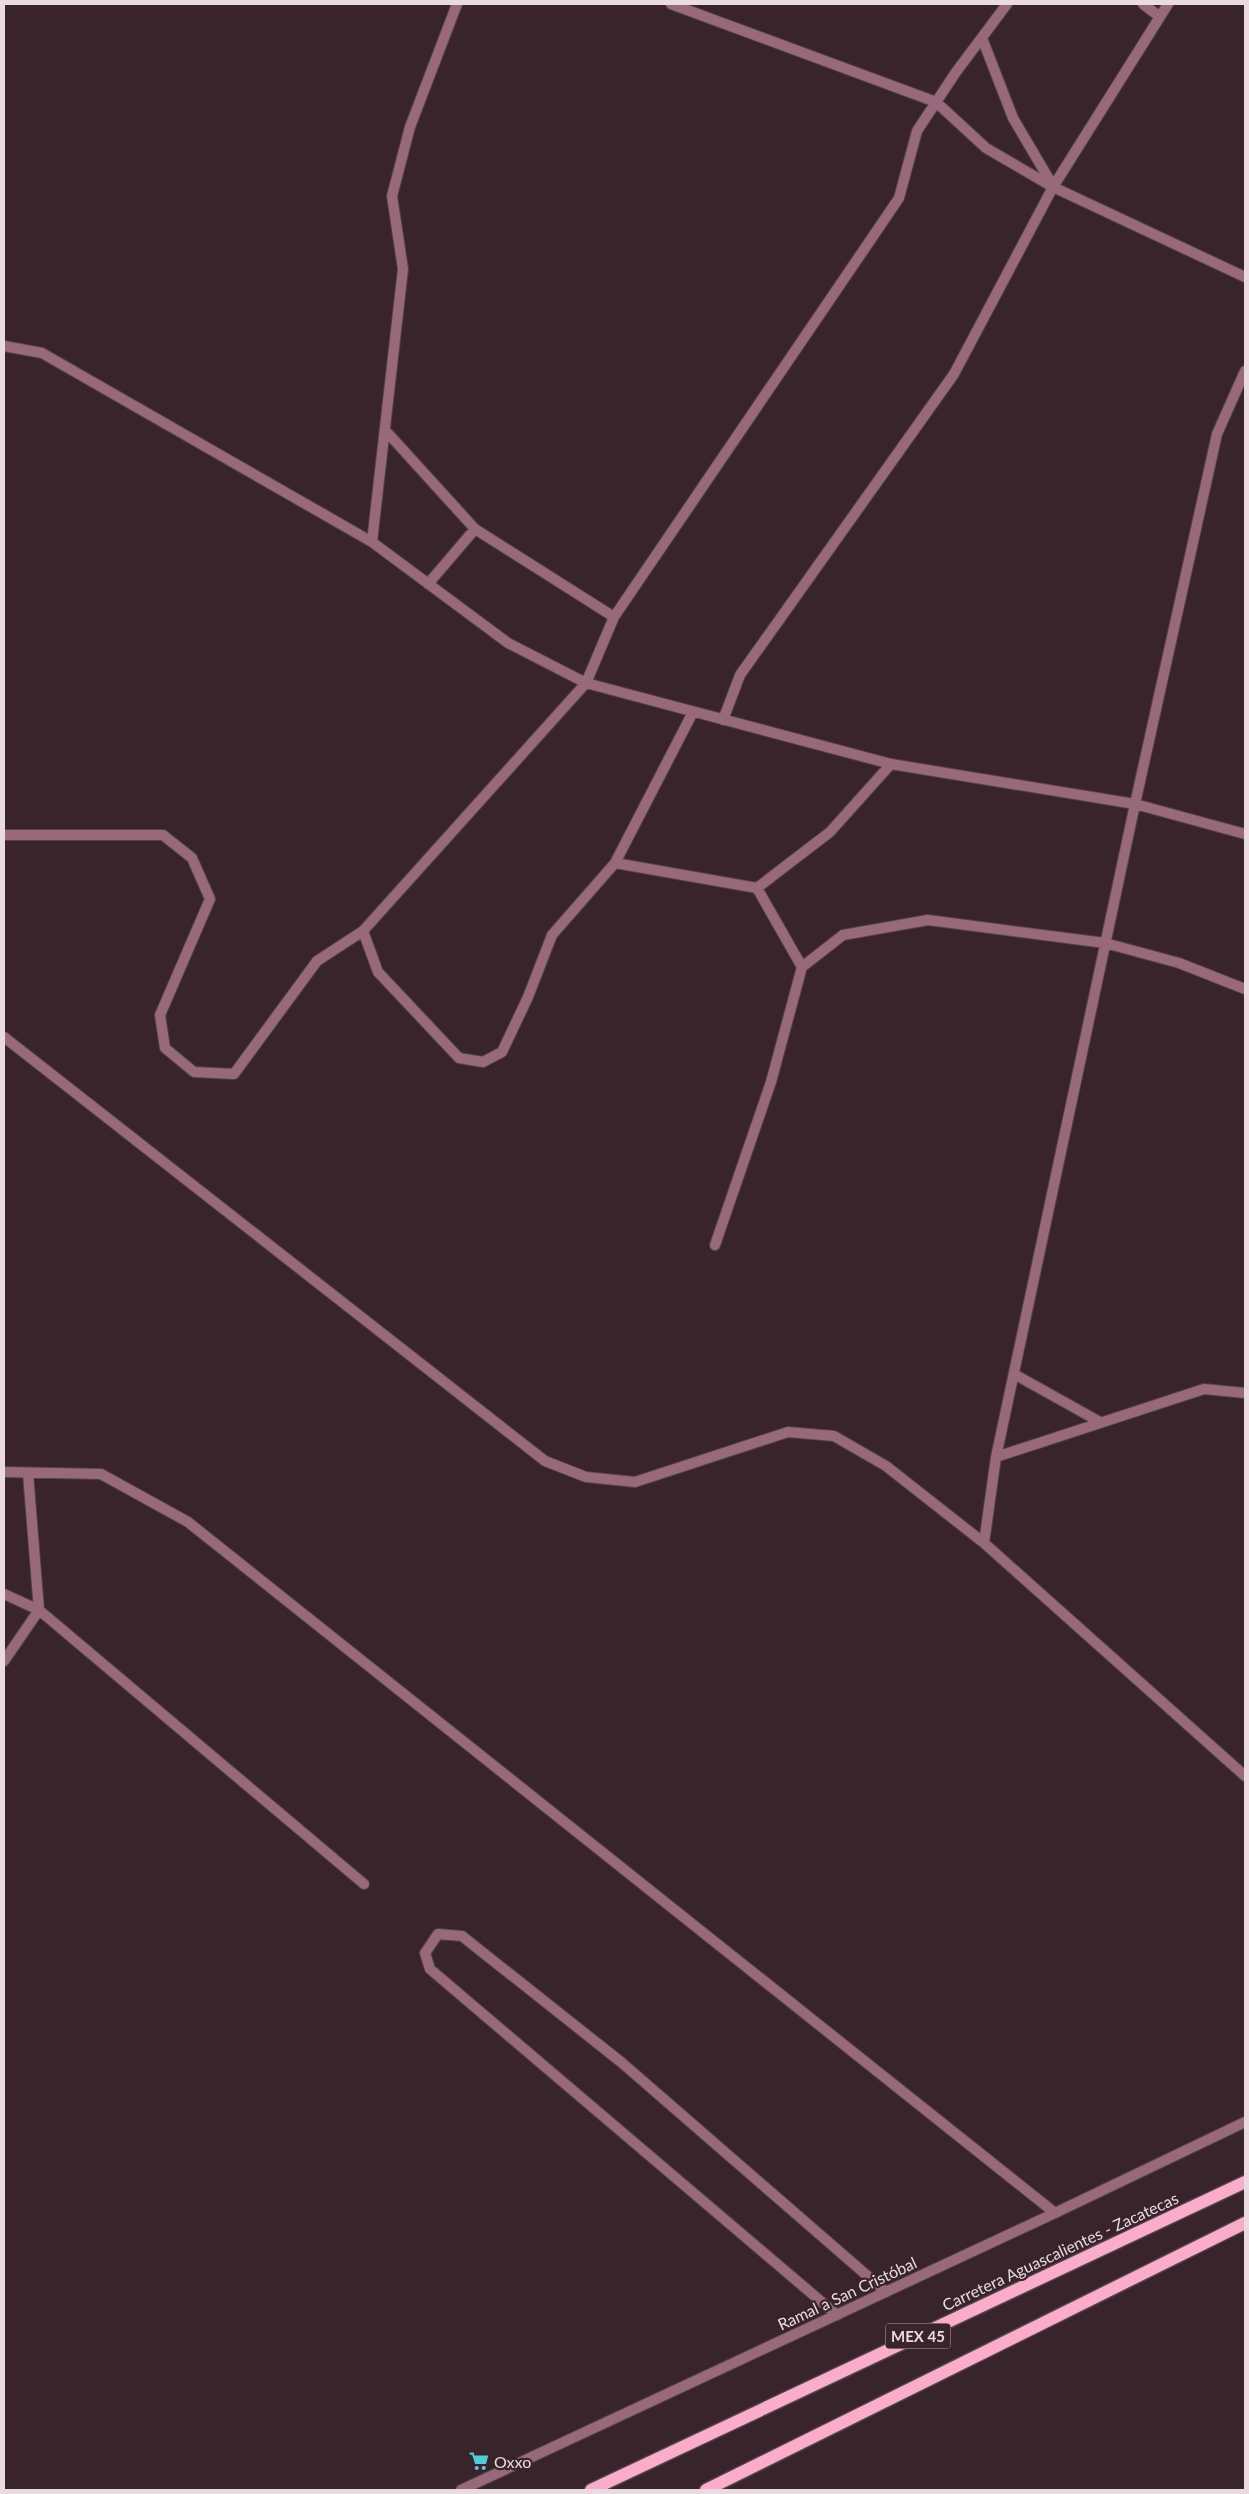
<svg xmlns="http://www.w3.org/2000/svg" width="1249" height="2494" font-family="Lato,sans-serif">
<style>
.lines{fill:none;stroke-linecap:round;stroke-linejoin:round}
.minor-casing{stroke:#554149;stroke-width:12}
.tertiary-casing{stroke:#554149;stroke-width:12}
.primary-casing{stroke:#554149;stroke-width:15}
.minor{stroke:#98697b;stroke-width:10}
.tertiary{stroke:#98697b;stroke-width:10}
.primary{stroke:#faadca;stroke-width:12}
.labels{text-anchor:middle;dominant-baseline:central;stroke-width:4.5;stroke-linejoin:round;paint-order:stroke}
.shield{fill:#39242c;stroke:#b4a4a9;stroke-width:1}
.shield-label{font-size:15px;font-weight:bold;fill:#e9dbdf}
.street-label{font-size:16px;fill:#e9dbdf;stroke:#39242c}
.poi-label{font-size:16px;fill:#e9dbdf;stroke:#39242c;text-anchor:start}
</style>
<rect width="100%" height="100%" fill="#39242c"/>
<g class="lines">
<defs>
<path id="minor" d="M671,4l265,98 50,46 67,39
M1143,4l17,13
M1168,4l-115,183 192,90
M982,38l31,80 40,68
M4,346l38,7 330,189 136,101 78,40 305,81 244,40 110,30
M385,430l90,99 139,88
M372,542l31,-273 -11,-73 18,-69 47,-123
M428,584l47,-55
M693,712l-78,151 142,25 45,79
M723,720l17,-45 214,-301 99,-187
M4,835h159l29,23 18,41 -50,116 5,33 29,24 40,2 83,-113 46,-30 223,-248 28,-66 285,-419 18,-67 39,-59 51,-68
M757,888l73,-56 61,-68
M363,931l15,41 81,86 24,4 19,-10 26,-55 24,-62 63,-72
M4,1037l541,424 41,16 49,5 153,-50 46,4 52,30 98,77 261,233
M715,1245l56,-163 31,-115 41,-32 85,-15 177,23 74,20 66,26
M1014,1374l86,48
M996,1457l208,-68 41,4
M4,1472l97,2 87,48 867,691
M984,1543l12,-86 139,-653 82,-370 28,-63
M4,1594l35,16 325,274
M4,1661l35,-51 -11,-137
M837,2315l-407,-346 -5,-16 13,-19 24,2 159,126 265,230"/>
<path id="tertiary" d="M461,2490l594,-277 190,-91"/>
<path id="primary" d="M591,2490l654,-308
M706,2490l539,-267"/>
</defs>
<use href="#minor" class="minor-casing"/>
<use href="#tertiary" class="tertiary-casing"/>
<use href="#primary" class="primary-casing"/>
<use href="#minor" class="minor"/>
<use href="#tertiary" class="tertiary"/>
<use href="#primary" class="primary"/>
</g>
<defs>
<symbol id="supermarket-bare" viewBox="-9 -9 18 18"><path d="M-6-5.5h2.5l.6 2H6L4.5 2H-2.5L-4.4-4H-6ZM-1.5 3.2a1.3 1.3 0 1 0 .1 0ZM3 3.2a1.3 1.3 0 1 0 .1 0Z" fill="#52cbd9" stroke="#39242c" stroke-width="2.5" paint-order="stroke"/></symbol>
</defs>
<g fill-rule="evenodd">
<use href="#supermarket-bare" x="465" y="2447" width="28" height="28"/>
</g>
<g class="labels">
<rect class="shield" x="885.5" y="2323.5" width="65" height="25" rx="4"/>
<g class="shield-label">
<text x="918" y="2336">MEX 45</text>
</g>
<g class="street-label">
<text transform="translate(1060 2251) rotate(-25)">Carretera Aguascalientes - Zacatecas</text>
<text transform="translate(847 2293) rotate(-25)">Ramal a San Cristóbal</text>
</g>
<g class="poi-label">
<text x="494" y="2461">Oxxo</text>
</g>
</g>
<rect width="1249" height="2494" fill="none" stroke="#e9dbdf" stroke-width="10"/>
</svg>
